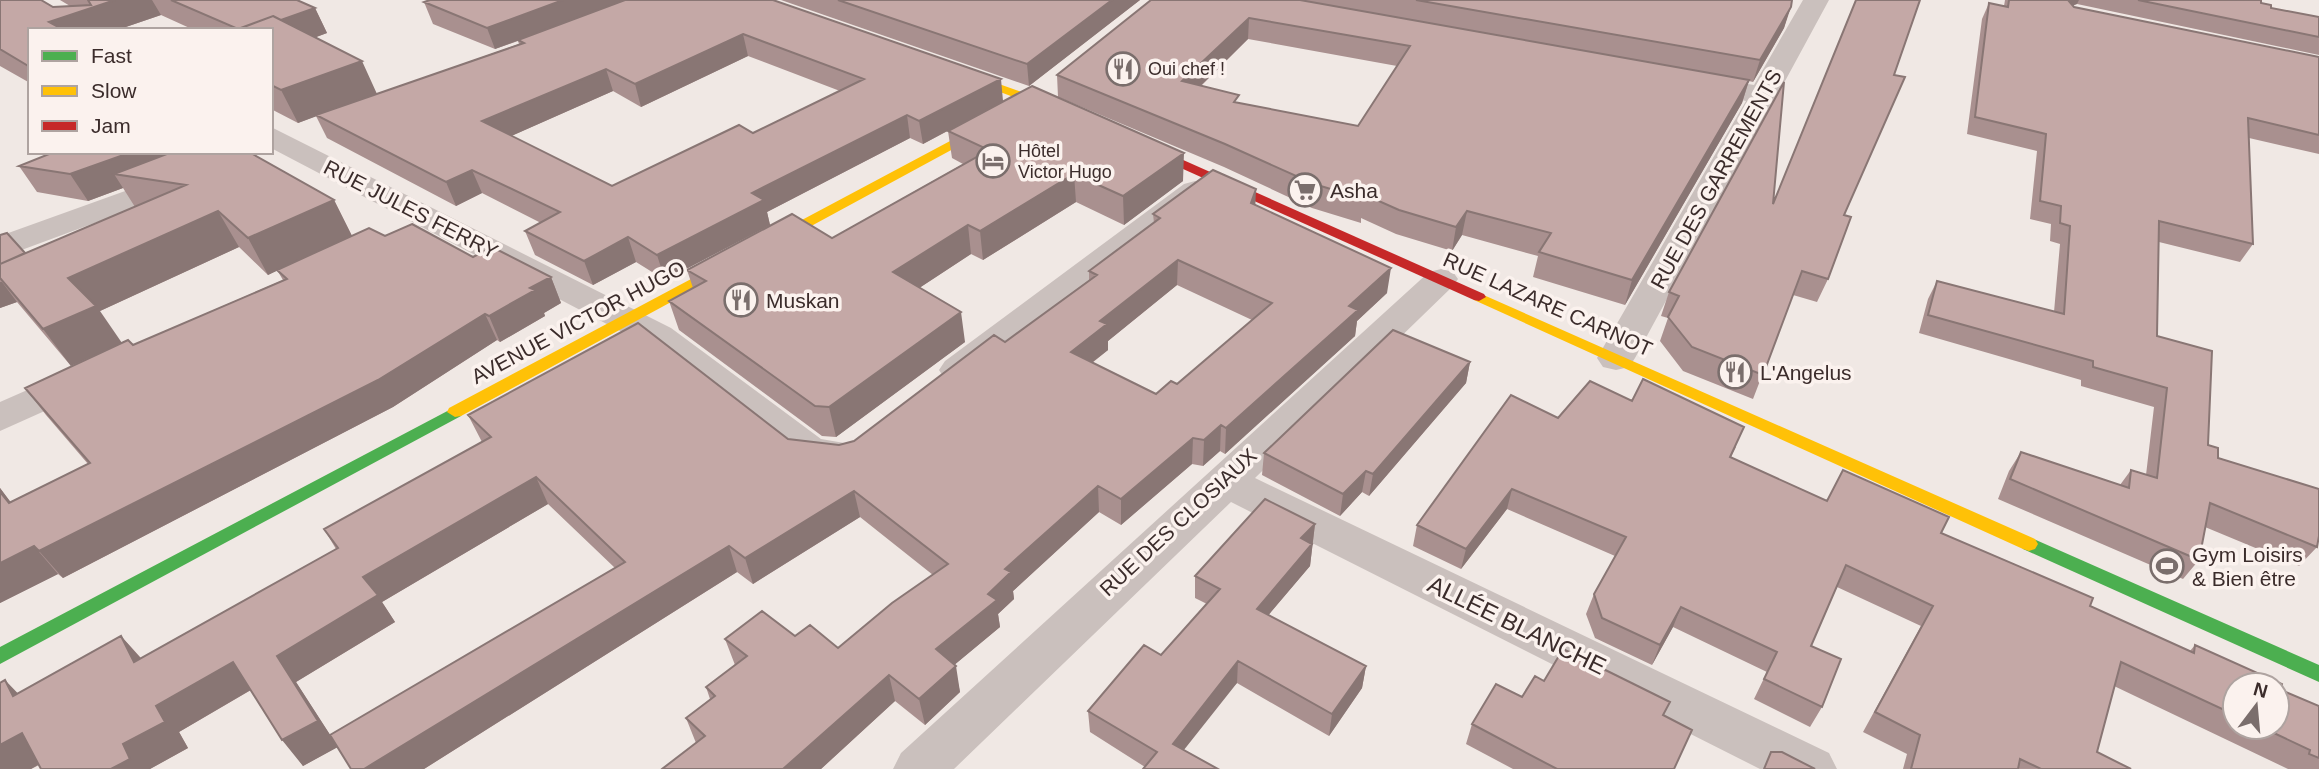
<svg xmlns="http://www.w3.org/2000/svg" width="2319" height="769" font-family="Arial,sans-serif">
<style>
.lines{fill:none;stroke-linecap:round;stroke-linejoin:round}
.street{fill:#cac0bd;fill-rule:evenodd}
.fast{fill:#4caf50;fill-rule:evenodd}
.slow{fill:#ffc107;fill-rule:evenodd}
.jam{fill:#c62828;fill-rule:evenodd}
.wall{fill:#a9908f;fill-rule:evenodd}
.shaded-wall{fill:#897674}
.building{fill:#c4a8a6;stroke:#897674;stroke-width:2;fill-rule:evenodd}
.labels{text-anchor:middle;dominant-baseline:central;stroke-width:7;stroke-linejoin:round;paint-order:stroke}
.far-poi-label{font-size:18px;fill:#3b2c2b;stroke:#fbf2ee;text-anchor:start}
.street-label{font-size:21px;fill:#3b2c2b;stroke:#fbf2ee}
.poi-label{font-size:21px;fill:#3b2c2b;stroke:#fbf2ee;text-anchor:start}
.near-street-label{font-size:24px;fill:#3b2c2b;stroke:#fbf2ee}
</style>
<rect width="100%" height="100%" fill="#f0e8e4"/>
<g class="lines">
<path class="street" d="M1803,0h26l-194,358 -6,9 -13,3 -13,-3 -6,-9 149,-257 -62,-12 -4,-6 4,-6 10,-2 60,10z
M271,127l400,201 150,111 35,6 6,10 -6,10 -14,4 -45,-6 -152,-119 -374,-196z
M178,172l11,2 5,7 -5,7 -189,70v-22z
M1195,181l11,3 5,7 -5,7 -235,181 -13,3 -13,-3 -6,-9 6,-9 239,-177z
M1441,269l12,3 5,7 -5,7 -198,192 574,275 8,16h-77l-529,-267 -277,267h-61l8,-16 528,-481z
M82,366l14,4 5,9 -5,9 -96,43v-29z"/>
<path class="fast" d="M455,407l8,5 -2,4 -461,248v-17z
M2029,537l290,128v17l-296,-133 -3,-5 3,-5z"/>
<path class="slow" d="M954,68l115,41 2,3 -2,3h-8l-111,-42 -2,-2z
M997,116l4,1v6l-540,293 -6,1 -8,-5 2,-4z
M1479,293l556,246 3,5 -3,5 -6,2 -6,-2 -549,-249 -2,-3 2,-3z"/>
<path class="jam" d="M1136,139l348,155 2,3 -7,4 -5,-1 -342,-154 -2,-3z"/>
</g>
<path class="wall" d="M0,0l53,7 17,-1 -10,-6h237l18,8 12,25 -11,4 61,57 142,-50 -1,-3 -23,8 -62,-25 -9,-22 349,-2 410,181 -59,44 -48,-23 -93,58 -12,-6 -52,34 46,54 -129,95 -14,-1 -143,-106 -10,-29 24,-13 -6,-18 145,-32 131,-74 -11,-6 -4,-27 26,-14 -51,27 -13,-6 -143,74 3,13 -105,55 -29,-18 -43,23 -58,-30 -10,-24 16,-8 -59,-30 -26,13 -129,-68 -11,-22 -18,7 -27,-14v-79h-77l-33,-15 -44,15h-87v53l-30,-17zM748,56l92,35 -87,42 -141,53 -101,-50 102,-45 28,16z
M781,0h359l-111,86z
M1151,0h641l-8,28 -31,54 -4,-1 -7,22 -117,202 -92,-28 5,-21 -76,-21 -10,16 -56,-17 -35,-16v5l-49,-15 -88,-41 -166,-70 -1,-22zM1248,39l149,27 -39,60 -120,-23 -37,-17z
M2005,0h256v3l10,5 48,9v38l-242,-51 -4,1 1,2 245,50v97l-70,-16 4,106 -13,18 -81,-20 -2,94 51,109 10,13 99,89 -18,19 -94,-39 -6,33 -16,19 -185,-80 11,-28 12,-19 99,33 11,-15 15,5 8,-68 -73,-21v-6l-162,-47 9,-34 9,-18 117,31 6,-68 -10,-3 1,-17 -21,-5 7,-68 -70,-17 15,-115 7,-16 15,3z
M54,152l280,48 18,36h33l88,21 78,20 10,26 -17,10 1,3 -45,26 -3,-2 -104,67 -330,171 -5,-4 -58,29v-115l10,14 78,-38 -42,-49 -21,-27 108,-43 150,-65 -6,-10 -9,5 -29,-28 -139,64 -29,55 -54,-64 -17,6v-73l25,18 110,-46 -12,-19 -35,13 -51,-9 -18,-26z
M1773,204l71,11 -16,64 -11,23 -24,-7 -40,104 -70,-28 -23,-30 8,-23 -7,-2 8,-24z
M1255,205l132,88 -30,28 -2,15 -130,118 -5,-3 -17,15 -11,-2 -71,61 -22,-13 -86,79 1,8 -16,15 2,13 -46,38 6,27 -35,33 -30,-24 -74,68h-159l34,-26 -10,-25 24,-19 -4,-12 29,-22 -10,-26 70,-3 43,12 95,-73 -73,-58 -107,67 -16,-12 -313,197h-73l-14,-22 -34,19 -52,-76 -72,42 9,16 -38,21h-109l-2,-4 -8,4h-31l121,-133 20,22 195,-109 -12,-20 158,-87 -14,-27 320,24 51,6 15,-4 151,-99 84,-62v-9l65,-48 -1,-9zM1177,285l75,35 -75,64 -21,10 -64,-31 16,-13v-9zM548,504l67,64 -285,167 -34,-53 99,-60 -13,-20z
M1470,362l-4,21 -97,113 -7,-4 -22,24 -78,-41 2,-22z
M1632,401l104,46 -5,10 96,44 114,32 149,73 100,45 5,-6 86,45 38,16v63h-31l-174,-83 -17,66 34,17h-228l4,-15 -44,-22 58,-106 -84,-39 -26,59 11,61 -12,20 -56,-28 13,-27 -94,-45 -21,38 -57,-27 -9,-24 8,-20 21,-38 -108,-47 -46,60 -48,-23 4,-21 141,-107zM2235,685l42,42h-42z
M1315,524l-5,42 -42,49 98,51 -4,22 -33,48 -92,-53 -92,84 -55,-35 -2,-21 73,-56 46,-51 -12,-6v-22z
M1544,681l120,35 10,53h-161l-47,-25 6,-20 50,-27z"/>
<path class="shaded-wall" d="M115,0h37l9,15 -44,15h-64l-4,-8z
M563,0h64l-132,49 -8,-21z
M1112,0h28l-111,86 -2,-22z
M2068,0h11l-2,4 -11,4z
M1791,7l-7,21 -31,54 7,-22z
M315,8l12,25 -56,21 -17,-24z
M1249,18l-1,21 -66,65v-23z
M743,34l5,22 -107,51 -6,-23z
M362,61l15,33 -79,29 -17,-33z
M606,69l7,22 -122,54 -9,-24z
M1001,79l2,22 -80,43 -4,-23z
M1749,80l-7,23 -117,202 7,-25z
M907,115l3,23 -143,74 3,13 -105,55 -8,-25 95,-62z
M132,152h79l-97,22 9,14 -35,13 -18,-27z
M1184,153l-1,28 -59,44 -1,-29z
M472,170l10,23 -26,13 -10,-24z
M1074,174l2,28 -93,58 -3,-29z
M1256,189l-1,24 -4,-10z
M334,200l18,36 -84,39 -20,-37z
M218,211l21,36 -139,64 22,32 -51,23 -28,-37 25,-51z
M1467,211l-5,24 -10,16 4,-24z
M968,225l3,29 -73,48 -5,-30z
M628,237l8,25 -43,23 -9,-24z
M1178,260l-1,25 -69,56v9l-36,28 -1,-26 29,-31z
M1391,268l-4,25 -30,28 -2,15 -130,118 1,-26 123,-122z
M551,277l10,26 -17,10 1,3 -45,26 -11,-26 41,-28z
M0,282h2l15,20 -17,6z
M961,312l4,30 -129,95 -7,-30z
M485,314l12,26 -104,67 -330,171 -24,-27z
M1470,362l-4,21 -97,113 4,-22z
M1221,425l-1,26 -17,15 1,-26z
M1193,438l-1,26 -71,61v-26z
M1366,471l-4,21 -22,24 3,-22z
M536,477l12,27 -166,98 13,20 -99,60 42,65 -35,19 -21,-26 -5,-84 86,-79z
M1098,486l1,26 -86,79 1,8 -16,15 2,13 -59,49 -5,-27 52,-55 17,-25z
M0,488l32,42 -23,-27 -9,-11z
M1512,489l-5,20 -46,60 5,-20z
M854,491l6,26 -107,67 -8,-26z
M1315,524l-5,42 -55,65 2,-22 44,-71z
M34,546l24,28 -58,29v-40z
M729,546l8,26 -313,197h-60z
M1681,607l-8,20 -21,38 8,-20z
M121,636l23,26h-10z
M1238,661l-1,22 -65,82 1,-21z
M233,662l21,26 -75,44 9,16 -38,21h-39l12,-25 33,-38z
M956,666l4,26 -35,33 -6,-26z
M1366,666l-4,22 -33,48 3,-22z
M889,675l6,26 -74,68h-38z
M5,680l26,27 -18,-11z
M22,733l26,26 -17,10h-31v-24z"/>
<path class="building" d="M0,0h41l12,7 38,-2 -3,-5h27l-66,22 15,8h-34v37l-30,-18z
M171,0h126l18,8 -34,12 -8,-4 -35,13z
M430,0h133l-76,28 -63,-26z
M625,0h148l228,79 -82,42 -12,-6 -155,78 12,7 -107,55 -29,-18 -44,24 -59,-30 35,-19 -88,-42 -26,12 -130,-67 208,-72 -6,-3zM743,34l121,45 -111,54 -14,-8 -127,61 -130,-65 124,-52 29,15z
M838,0h274l-85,64z
M1151,0h149l449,80 -117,200 -93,-28 12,-19 -84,-22 -11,16 -57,-17 -38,-17 3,6 -50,-15 -89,-40 -168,-69zM1249,18l161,28 -52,80 -124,-24 5,-7 -57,-14z
M1416,0h376l-1,7 -31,53z
M1856,0h64l-26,75 11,2 -61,138 7,2 -23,62 -26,-8 -39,104 -71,-28 -24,-30 11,-21 -10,-4 115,-210 -11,122z
M2009,0h59l6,7 245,50v78l-71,-17 5,126 -94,-23 -2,115 55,15 -4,94 10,3v10l101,31v47l-2,11 -107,-44 -11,57 -189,-81 11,-27 108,36 2,-18 26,8 10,-90 -74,-21v-6l-165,-46 9,-34 127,33 6,-88 -10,-3 1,-17 -21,-5 6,-67 -71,-17 14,-114 19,4z
M2138,0h123v3l10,2v3l48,9v20z
M273,16l89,45 -81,29 -10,-5v-55h-35z
M1032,86l152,67 -61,43 -49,-22 -94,57 -12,-6 -75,47 68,40 -132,95 -14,-1 -146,-105 37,-20 -19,-11 105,-56 40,24 157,-88 -41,-19z
M54,152h78l-62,22 -51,-8z
M172,152h77l85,48 -86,38 -30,-27 -150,67 28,28 -53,23 -43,-51v-14l186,-79 -72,-11z
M1213,170l43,19 -5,14 140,65 -42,38 9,4 -132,118 -5,-3 -17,15 -11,-2 -72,61 -23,-13 -93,83 6,3 -23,22 9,6 -61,49 20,17 -37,33 -30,-24 -106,94h-121l43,-33 -19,-18 29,-22 -9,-9 41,-31 -22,-17 37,-28 33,25 15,-11 28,23 54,-45 56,-39 -94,-73 -109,67 -16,-12 -365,223h-13l-21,-34 295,-173 -89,-85 -173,100 15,18 -101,61 41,65 -36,19 -49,-78 -77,44 9,16 -42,22 7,15 -19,10h-70l-19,-36 -22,12v-62l5,-3 8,16 108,-60 13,26 204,-114 -14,-19 167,-92 -23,-22 170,-92 150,116 51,6 15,-4 140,-106 11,7 92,-67 -8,-4 71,-53 -7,-4zM1178,260l94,43 -95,81 -6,-3 -15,13 -85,-42 36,-28 -7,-3z
M412,224l61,33 19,-10 59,30 -21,11 5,2 -46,26 -4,-2 -107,66 -339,171 -5,-5 -34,17v-71l9,11 81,-40 -65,-75 103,-48 5,5 154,-66 -10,-9 92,-42 16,8z
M7,233l18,20 -25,11v-29z
M1393,330l77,32 -97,112 -7,-3 -23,23 -79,-41z
M1643,379l101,48 -14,30 97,44 16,-31 106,47 -8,16 152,65 -3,8 104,47 1,-8 87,39 -1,6 38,16v52l-10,-4 1,-4 -49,-23h16v-42h-42v30l-114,-53 -24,90 34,17h-90l-21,-10 -2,10h-107l9,-34 -45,-23 58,-106 -87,-41 -35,81 30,13 -19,48 -58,-28 13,-27 -96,-45 -21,38 -58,-27 -8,-24 32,-57 -114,-48 -46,60 -49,-24 94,-130 47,23 32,-37 42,20z
M1265,499l50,25 -14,14 11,6 -55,65 109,57 -34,48 -94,-53 -65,83 45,25h-75l14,-17 -69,-41 56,-66 17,10 59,-66 -25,-13z
M1563,649l107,53 -7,13 29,15 -18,39h-117l-85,-45 24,-40 26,13 13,-21 9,5z
M1771,752h11l33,17h-51z"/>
<defs>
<symbol id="restaurant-ring" viewBox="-11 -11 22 22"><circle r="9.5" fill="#fbf2ee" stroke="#7a6e6c" stroke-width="1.5"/><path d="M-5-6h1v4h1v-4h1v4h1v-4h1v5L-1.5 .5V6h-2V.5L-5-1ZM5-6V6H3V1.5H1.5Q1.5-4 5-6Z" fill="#7a6e6c"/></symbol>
<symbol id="hotel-ring" viewBox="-11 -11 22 22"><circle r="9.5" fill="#fbf2ee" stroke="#7a6e6c" stroke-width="1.5"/><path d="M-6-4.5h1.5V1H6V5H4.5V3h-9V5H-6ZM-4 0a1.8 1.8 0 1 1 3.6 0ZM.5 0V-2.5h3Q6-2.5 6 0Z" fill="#7a6e6c"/></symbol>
<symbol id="supermarket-ring" viewBox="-11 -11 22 22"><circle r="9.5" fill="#fbf2ee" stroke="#7a6e6c" stroke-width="1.5"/><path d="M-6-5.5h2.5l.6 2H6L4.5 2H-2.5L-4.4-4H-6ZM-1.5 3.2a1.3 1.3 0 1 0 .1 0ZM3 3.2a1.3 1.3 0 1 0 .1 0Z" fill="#7a6e6c"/></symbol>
<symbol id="stadium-ring" viewBox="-11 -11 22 22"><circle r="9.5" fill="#fbf2ee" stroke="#7a6e6c" stroke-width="1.5"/><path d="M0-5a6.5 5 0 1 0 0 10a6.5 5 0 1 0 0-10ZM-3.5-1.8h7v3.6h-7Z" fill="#7a6e6c"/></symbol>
</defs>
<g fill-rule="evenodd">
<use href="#restaurant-ring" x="1104" y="50" width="38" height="38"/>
<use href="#hotel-ring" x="974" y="142" width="38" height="38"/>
<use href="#supermarket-ring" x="1286" y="171" width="38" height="38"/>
<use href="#restaurant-ring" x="722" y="281" width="38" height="38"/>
<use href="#restaurant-ring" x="1716" y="353" width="38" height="38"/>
<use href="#stadium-ring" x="2148" y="547" width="38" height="38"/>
</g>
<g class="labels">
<g class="far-poi-label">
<text x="1148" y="69">Oui chef !</text>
<text x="1018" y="151">Hôtel<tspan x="1018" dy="21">Victor Hugo</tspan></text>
</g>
<g class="street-label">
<text transform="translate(1716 179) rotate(-61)">RUE DES GARREMENTS</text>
<text transform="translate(411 209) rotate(27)">RUE JULES FERRY</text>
<text transform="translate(1548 304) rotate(24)">RUE LAZARE CARNOT</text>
<text transform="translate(578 322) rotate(-28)">AVENUE VICTOR HUGO</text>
<text transform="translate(1178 522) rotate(-43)">RUE DES CLOSIAUX</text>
</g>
<g class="poi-label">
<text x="1330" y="190">Asha</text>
<text x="766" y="300">Muskan</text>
<text x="1760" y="372">L'Angelus</text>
<text x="2192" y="554">Gym Loisirs<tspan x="2192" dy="24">&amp; Bien être</tspan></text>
</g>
<g class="near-street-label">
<text transform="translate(1517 625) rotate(26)">ALLÉE BLANCHE</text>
</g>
</g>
<rect x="28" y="28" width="245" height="126" fill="#fbf2ee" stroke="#aea3a0" stroke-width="2"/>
<rect x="42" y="51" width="35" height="10" fill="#4caf50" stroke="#aea3a0" stroke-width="2"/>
<text x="91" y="63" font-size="21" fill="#3b2c2b">Fast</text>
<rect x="42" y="86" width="35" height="10" fill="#ffc107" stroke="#aea3a0" stroke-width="2"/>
<text x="91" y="98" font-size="21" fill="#3b2c2b">Slow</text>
<rect x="42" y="121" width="35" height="10" fill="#c62828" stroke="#aea3a0" stroke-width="2"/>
<text x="91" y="133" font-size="21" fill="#3b2c2b">Jam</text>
<g transform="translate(2256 706) rotate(16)"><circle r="33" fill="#fbf2ee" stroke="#aea3a0" stroke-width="2"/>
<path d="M0-5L12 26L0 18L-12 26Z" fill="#7a6e6c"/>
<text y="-10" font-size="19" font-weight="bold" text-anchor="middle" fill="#3b2c2b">N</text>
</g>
</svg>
